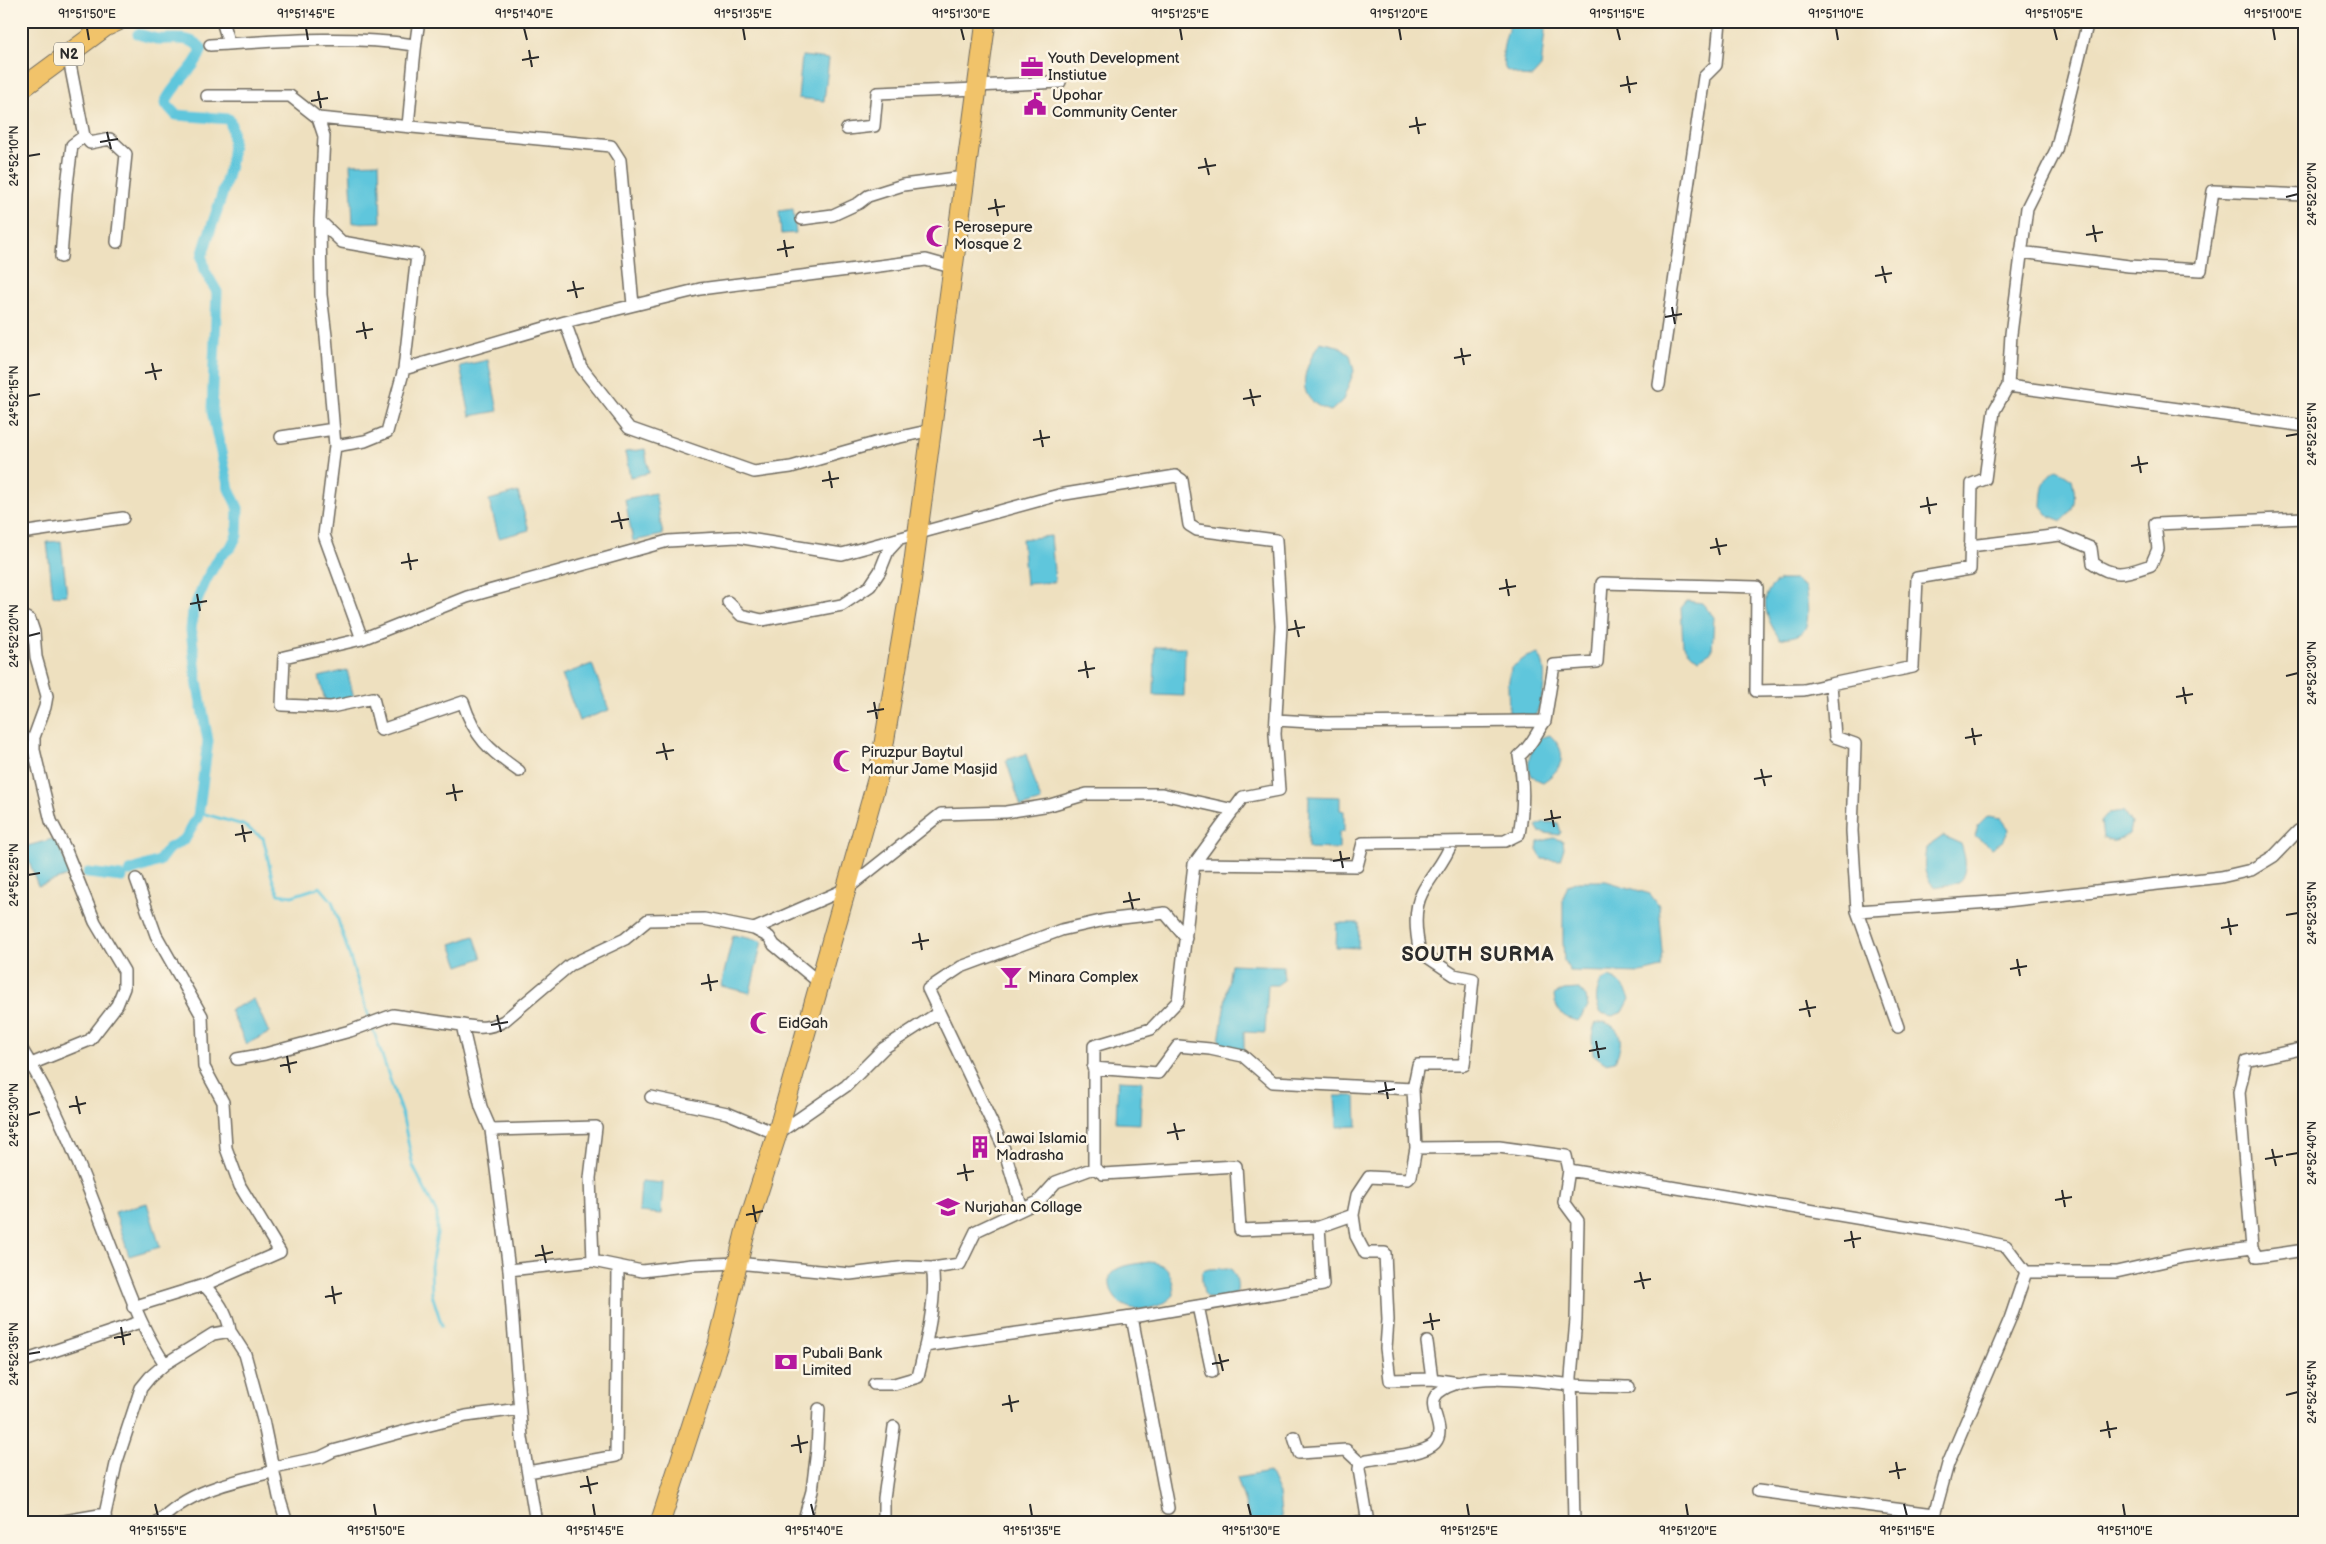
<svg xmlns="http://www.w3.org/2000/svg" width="2326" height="1544" font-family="'Balsamiq Sans',sans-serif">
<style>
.water{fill:#5fc6dc;stroke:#457884}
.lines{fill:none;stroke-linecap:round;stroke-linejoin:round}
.stream{stroke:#5fc6dc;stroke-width:3}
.canal{stroke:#5fc6dc;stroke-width:11}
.minor-casing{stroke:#6f6a5f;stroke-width:14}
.trunk-casing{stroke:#6f6a5f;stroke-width:21}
.minor{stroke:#fff;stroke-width:11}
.trunk{stroke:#f1c36a;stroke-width:19}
.ticks{fill:none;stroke:#2b2b2b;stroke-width:2}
.labels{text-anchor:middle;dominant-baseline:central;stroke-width:5;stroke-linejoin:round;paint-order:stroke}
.shield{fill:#fcf5e5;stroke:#6a6863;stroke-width:1}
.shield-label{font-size:14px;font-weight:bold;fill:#2b2b2b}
.poi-label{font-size:15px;fill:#2b2b2b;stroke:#fcf5e5;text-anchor:start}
.district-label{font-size:20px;font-weight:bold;letter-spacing:1px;fill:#2b2b2b;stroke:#fcf5e5}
.neatline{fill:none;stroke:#2b2b2b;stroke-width:2}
.ticks-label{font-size:12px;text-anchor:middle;fill:#2b2b2b}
</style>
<rect width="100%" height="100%" fill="#fcf5e5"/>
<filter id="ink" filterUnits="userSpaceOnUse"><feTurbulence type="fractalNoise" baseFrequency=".02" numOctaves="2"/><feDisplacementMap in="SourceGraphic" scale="10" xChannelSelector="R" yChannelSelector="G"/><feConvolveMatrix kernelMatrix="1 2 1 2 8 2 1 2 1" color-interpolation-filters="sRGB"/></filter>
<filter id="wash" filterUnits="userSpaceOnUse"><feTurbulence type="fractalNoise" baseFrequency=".0096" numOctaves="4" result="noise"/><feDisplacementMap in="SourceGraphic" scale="20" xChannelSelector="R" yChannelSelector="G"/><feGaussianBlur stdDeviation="1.12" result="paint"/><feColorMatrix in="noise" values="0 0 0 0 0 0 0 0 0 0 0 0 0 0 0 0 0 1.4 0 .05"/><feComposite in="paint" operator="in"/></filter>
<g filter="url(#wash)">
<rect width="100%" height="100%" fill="#eee0bf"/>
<path class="water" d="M1510,21h36l-5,46 -9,10 -11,-1 -15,-6c-8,-16 1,-32 4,-49z
M802,56l27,3 -5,42 -26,-3z
M379,163l2,59 -28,1 -3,-59z
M793,209l3,24 -15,1 -2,-23z
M1320,342l18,4 12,9 4,16 -11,29 -12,11c-40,-11 -27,-43 -11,-69z
M488,360l10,51 -28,5 -10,-50z
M645,449l4,24 -19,4 -5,-25z
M2057,469l15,10c4,17 5,29 -10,42l-13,-5 -8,-10c1,-16 1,-28 16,-37z
M518,492l11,38 -30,8 -10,-38z
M655,493l8,42 -30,6 -8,-42z
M1051,536l4,46 -29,2 -4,-45z
M61,541l6,54 -14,1 -6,-54z
M1780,580h15l10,7c2,10 7,41 -5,47 -5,3 -14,3 -20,5 -13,-18 -25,-45 0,-59z
M1687,601l15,2 12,14 -2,34 -13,8 -7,-4 -9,-10 -2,-37z
M1155,647h30l-1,49 -30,-1z
M1538,654c12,14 5,48 -3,62l-26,-3 -1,-27 3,-18 15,-11z
M592,664l17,46 -30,11 -17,-46z
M347,670l7,28 -28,6 -7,-27z
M1550,735c19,18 13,34 -7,47 -23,-8 -13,-25 -7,-43z
M1026,754l15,47 -20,6 -15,-47z
M1309,796l31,1v13l4,1v21h-5v17l-31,-1z
M2123,811l8,12 -2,11c-10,7 -15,10 -26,4l-2,-16 8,-9z
M1988,816l13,2 8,11 -5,11 -12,8 -17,-12 3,-10z
M1544,822l14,1 3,9 -2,3 -20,-3 -3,-6z
M1943,836l18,8c5,15 7,25 -2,39l-25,4c-12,-14 -10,-22 -8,-39z
M56,838l14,37 -32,11 -14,-39z
M1554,838l9,3 1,7 -4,12 -18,-1 -5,-9 1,-8z
M1578,881h28l44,13 9,12 4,47 -2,15 -20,5 -71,-2 -6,-10 -1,-19v-44l5,-13z
M1337,923h22l-1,25 -22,-1z
M733,935l29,6 -12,52 -29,-7z
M474,936l8,22 -23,8 -8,-22z
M1231,964l52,2 1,14 -7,5h-9l-3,48 -21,-1v18l-26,-2z
M1609,977c12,4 16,10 21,22l-7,13 -11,4 -11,-3c-7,-12 -5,-19 0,-32z
M1579,989l7,8 2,10 -10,14c-16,-3 -22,-11 -24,-26l10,-5z
M254,999l15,34 -23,11 -16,-34z
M1604,1022c20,7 19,22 11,39l-10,2 -12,-9 -1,-18 3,-12z
M1118,1080l24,1 -2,43 -24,-1z
M1356,1096l1,30 -20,1 -2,-31z
M641,1181l22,2 -2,31 -22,-2z
M147,1203l13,44 -31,9 -14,-44z
M1149,1262c20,1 24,15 25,33 -17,19 -60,22 -64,-11 0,-4 -1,-8 2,-11 8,-9 26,-9 37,-11z
M1228,1268l3,1c6,7 8,17 5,25 -12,3 -32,12 -33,-6 -1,-6 -2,-12 0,-17l6,-2z
M1269,1472l10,22 3,29h-31l-14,-45z"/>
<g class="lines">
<path class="stream" d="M198,812l45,13 20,13c6,19 6,39 16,56l13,2 28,-9 12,14 38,119
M372,1026l31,92 10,48 24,48v20l-6,32 1,28 10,32"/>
<path class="canal" d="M130,871l29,-10 9,-12 17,-10 13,-23 10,-75 -11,-60 -6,-51 2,-20 13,-30 14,-24 11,-9 6,-12 1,-27 -9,-19 -17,-78 5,-119 -12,-21 -3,-14c9,-36 42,-105 27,-138l-53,-4 -11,-12c9,-21 30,-33 37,-54 -12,-14 -28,-9 -44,-10 -7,-1 -13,-3 -20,-5
M88,873l34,4"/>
</g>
</g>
<g filter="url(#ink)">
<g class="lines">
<defs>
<path id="minor" d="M222,21l7,23
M210,45c67,-4 137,-10 204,0
M977,86l83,-4
M207,96h83l28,22 6,18 -4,85 1,74 5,41 9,110 -11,89 38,104 105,-42 201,-56 69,-4 105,17 217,-59 117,-19 6,4 7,45 8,5 79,10 5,86 -6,108 4,56 -36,7 -49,67 -16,137 -27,28 -57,17v122l-38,14 -18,20 -62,29 -16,33 -28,4 -25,-1 -57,7 -113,-11 -45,2 -50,6 -49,-10 -3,-83 6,-51 -105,3 18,140 84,-9
M318,118l293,28 9,14 13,145
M408,125c4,-35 5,-70 11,-104
M847,129l27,-3 3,-33 100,-4
M84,136l6,7 20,-4 16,15 -9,88
M802,219l31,-4 26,-12 9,-7 35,-11 61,-8
M320,221l22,21 75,13 -13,114 -17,63 -22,9 -30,5
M2021,252l108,14 72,4 12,-79 92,4
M61,257l5,-64 6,-48 12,-9 -16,-82
M565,322l16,45 48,61 125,44 37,-5 91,-26 50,-11
M404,369l161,-47 135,-33 226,-29 25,7
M1659,385l45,-308 12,-12 4,-44
M2008,386l297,40
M281,437l53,-8
M21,533l102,-15
M1970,546l90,-11 31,13 2,15c22,16 34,10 58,2l7,-16 -3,-25 150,-6
M728,602l13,13 21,5 80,-15 28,-19 10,-15 8,-20 11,-12
M21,615l9,5 4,12 2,25 11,39 -2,11 -11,30v13l17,71 14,27 30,74 29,49v17l-7,17 -27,35 -59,24
M362,639l-78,18 -2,48 49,2 42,-9 8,32 82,-28c12,36 26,48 56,69
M1276,720l51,3 218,-2 9,-56 43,-3 5,-79 155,4 -1,104 48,-1 27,-6
M1194,864l163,2 6,-23 142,-2 14,-7c5,-27 5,-52 0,-78 12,-9 17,-23 26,-35
M136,879l20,56 46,81 2,51 19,35 3,46 14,38 40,66 -76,33c12,13 24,28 26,46
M1857,911l149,-10 215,-24 30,-7 23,-14 24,-25 7,-1
M754,929l15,8 5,8 47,39
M1898,1027l-41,-116 -5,-80 3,-87 -20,-7 -4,-53 82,-17 4,-89 53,-9 2,-85 13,-5 9,-68 14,-25 3,-52 16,-126 29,-58 32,-129
M21,1048c41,64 66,138 94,209 16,39 26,71 50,107l48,-30 17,-3 15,23 18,66 16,77 8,26
M2305,1048l-59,13 -7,31 13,156 5,9 48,-7
M237,1059l28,-5 85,-23 43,-16 69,10
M1093,1068l65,5 20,-27 32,3 33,7 30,26 140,7 5,-24h46l9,-86 -19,-4 -34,-23c-4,-18 -7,-42 2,-59 9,-18 23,-31 30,-51
M651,1097l76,16 50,21 69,-48 38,-38 54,-35
M491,1130l-10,-23 -19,-82c16,3 27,4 42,-4l66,-56 55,-26 23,-19 56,-1 50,10 94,-41 93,-74 65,-2 44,-7 37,-11h75l72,16
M1416,1148l83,-1 67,9 3,14 365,61 72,15 20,26
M1094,1168l9,6 133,-8 4,64 79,-3
M1569,1170l-5,32 14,19 -2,99 -5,57 3,146
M1022,1209l-19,-63 -75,-157 33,-22 100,-37 44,-10 60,-7 21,25
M1353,1215l3,21 9,17h20l3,67 -2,28 4,32 42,-1 27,4
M509,1270l13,168 14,85
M2026,1272h90l67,-15 69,-9
M1198,1306l14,66
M133,1307l71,-22
M1132,1317l36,191
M1427,1342l5,37
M925,1346l207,-29 191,-32 -4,-58 34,-12 4,-20 12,-18 39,2 3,-3 5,-28 -3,-59
M21,1362l119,-40
M874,1384h20l24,-7c7,-29 20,-81 14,-109
M1294,1437l5,16 47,-3 14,13
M528,1472l88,-16 2,-189
M1758,1491l176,23
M53,1523l52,-9
M106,1523l-1,-9 11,-50 25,-76 9,-11 15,-13
M158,1523c28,-31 72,-41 110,-50l6,-6 47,-10 12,-6 69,-19 64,-16 53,-7
M803,1523l9,-32 5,-41 2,-41
M884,1523v-25l10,-71
M1355,1523l10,-3 2,-3 -8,-48 1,-6 7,-3c17,-3 57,-5 68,-17 13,-15 -11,-37 3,-50 26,-23 95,-13 126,-9 21,3 44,2 65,3
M1932,1523l16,-59 62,-145 16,-47"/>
<path id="trunk" d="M21,89l84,-62 13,-6
M660,1523l58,-179 27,-111 32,-99 102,-361 32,-190 75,-562"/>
</defs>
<use href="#minor" class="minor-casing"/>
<use href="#trunk" class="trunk-casing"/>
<use href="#minor" class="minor"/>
<use href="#trunk" class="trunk"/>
</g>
</g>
<path class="ticks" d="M87,28l2,12M306,28l2,12M524,28l3,12M743,28l2,12M961,28l3,12M1180,28l2,12M1399,28l2,12M1617,28l3,12M1836,28l2,12M2054,28l3,12M2273,28l2,12M529,50l3,17M522,60l17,-3M1627,76l3,17M1620,86l17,-3M318,91l3,17M311,101l17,-3M1416,117l3,17M1409,127l17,-3M107,132l4,17M100,142l18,-3M28,156l12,-2M1205,158l4,17M1198,168l18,-3M2286,197l12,-3M995,199l3,17M988,209l17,-3M2093,225l3,17M2086,235l17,-3M784,240l3,17M777,250l17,-3M1882,266l4,17M1875,276l17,-3M573,281l4,17M567,291l17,-3M1672,307l3,17M1665,317l17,-3M363,322l3,17M356,332l17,-3M1461,348l3,17M1454,358l17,-3M152,363l4,17M145,373l17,-3M1250,389l4,17M28,396l12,-2M1243,399l18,-3M1040,430l3,17M2286,436l12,-2M1033,440l17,-3M2138,456l3,17M2131,466l17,-3M829,471l3,17M822,481l17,-3M1927,497l3,17M1920,507l17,-3M618,512l4,17M611,522l18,-3M1716,538l4,17M1710,548l17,-3M408,553l3,17M401,563l17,-3M1506,579l3,17M1499,589l17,-3M197,594l3,17M190,604l17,-3M1295,620l4,17M1288,630l17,-3M28,636l12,-3M1085,661l3,17M1078,671l17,-3M2286,676l12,-3M2183,687l3,17M2176,697l17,-3M874,702l3,17M867,712l17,-3M1972,728l3,17M1965,738l17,-3M663,743l4,17M656,753l18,-3M1761,769l4,17M1754,779l18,-3M453,784l3,17M446,794l17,-3M1551,810l3,17M1544,820l17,-3M242,825l3,17M235,835l17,-3M1340,851l3,17M1333,861l17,-3M28,875l12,-2M1129,892l4,17M1123,902l17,-3M2286,915l12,-2M2228,918l3,17M2221,928l17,-3M919,933l3,17M912,943l17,-3M2017,959l3,17M2010,969l17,-3M708,974l3,17M701,984l17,-3M1806,1000l4,17M1799,1010l17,-3M497,1015l4,17M491,1025l17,-3M1596,1041l3,17M1589,1051l17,-3M287,1056l3,17M280,1066l17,-4M1385,1082l3,17M1378,1092l17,-3M76,1096l4,18M69,1107l17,-4M28,1115l12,-3M1174,1123l4,17M1167,1133l18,-3M2272,1149l4,17M2286,1155l12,-2M2265,1159l18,-3M964,1164l3,17M957,1174l17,-3M2062,1190l3,17M2055,1200l17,-3M753,1205l3,17M746,1215l17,-4M1851,1231l3,17M1844,1241l17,-3M542,1245l4,18M535,1256l18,-4M1640,1272l4,17M1634,1282l17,-3M332,1286l3,18M325,1297l17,-4M1430,1313l3,17M1423,1323l17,-3M121,1327l3,18M114,1338l17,-4M28,1354l12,-2M1219,1354l4,17M1212,1364l17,-4M1009,1395l3,17M2286,1395l12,-3M1002,1405l17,-4M2107,1421l3,17M2100,1431l17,-3M798,1435l3,18M791,1446l17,-4M1896,1462l3,17M1889,1472l17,-3M587,1476l4,18M580,1487l18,-4M155,1504l3,12M374,1504l2,12M593,1504l2,12M811,1504l3,12M1030,1504l2,12M1248,1504l3,12M1467,1504l2,12M1686,1504l2,12M1904,1504l3,12M2123,1504l2,12"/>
<defs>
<symbol id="office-bare" viewBox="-9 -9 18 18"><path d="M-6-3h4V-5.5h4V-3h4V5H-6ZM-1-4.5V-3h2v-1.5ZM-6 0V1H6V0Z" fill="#b5179e" stroke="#fcf5e5" stroke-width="2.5" paint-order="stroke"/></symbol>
<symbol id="civic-bare" viewBox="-9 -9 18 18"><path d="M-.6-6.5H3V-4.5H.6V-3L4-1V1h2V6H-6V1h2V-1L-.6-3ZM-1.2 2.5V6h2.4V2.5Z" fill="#b5179e" stroke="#fcf5e5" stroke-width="2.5" paint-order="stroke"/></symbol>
<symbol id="mosque-bare" viewBox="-9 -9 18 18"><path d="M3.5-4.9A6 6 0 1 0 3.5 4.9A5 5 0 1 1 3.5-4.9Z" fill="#b5179e" stroke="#fcf5e5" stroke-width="2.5" paint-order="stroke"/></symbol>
<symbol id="bar-bare" viewBox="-9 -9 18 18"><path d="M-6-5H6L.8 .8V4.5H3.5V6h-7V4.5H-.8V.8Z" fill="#b5179e" stroke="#fcf5e5" stroke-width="2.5" paint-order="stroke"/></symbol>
<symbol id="building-bare" viewBox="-9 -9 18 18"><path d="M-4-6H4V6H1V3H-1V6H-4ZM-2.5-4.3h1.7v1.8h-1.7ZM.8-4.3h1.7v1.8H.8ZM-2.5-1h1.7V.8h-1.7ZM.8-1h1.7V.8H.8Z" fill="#b5179e" stroke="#fcf5e5" stroke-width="2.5" paint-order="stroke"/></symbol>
<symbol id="university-bare" viewBox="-9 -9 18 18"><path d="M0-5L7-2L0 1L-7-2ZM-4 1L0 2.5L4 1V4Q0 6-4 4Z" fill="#b5179e" stroke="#fcf5e5" stroke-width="2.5" paint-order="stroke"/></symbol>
<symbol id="bank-bare" viewBox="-9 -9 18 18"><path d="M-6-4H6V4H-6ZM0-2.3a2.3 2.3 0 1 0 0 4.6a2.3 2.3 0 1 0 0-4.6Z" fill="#b5179e" stroke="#fcf5e5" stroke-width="2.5" paint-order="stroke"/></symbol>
</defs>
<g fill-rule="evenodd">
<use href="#office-bare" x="1016" y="51" width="32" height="32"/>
<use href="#civic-bare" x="1019" y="88" width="32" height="32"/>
<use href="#mosque-bare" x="921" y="220" width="32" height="32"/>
<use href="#mosque-bare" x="828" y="745" width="32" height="32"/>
<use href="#bar-bare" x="995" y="961" width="32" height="32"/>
<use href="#mosque-bare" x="745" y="1007" width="32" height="32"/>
<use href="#building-bare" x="964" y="1131" width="32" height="32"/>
<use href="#university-bare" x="932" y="1191" width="32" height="32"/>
<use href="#bank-bare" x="770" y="1346" width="32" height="32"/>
</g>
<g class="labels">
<rect class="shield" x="54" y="42.5" width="30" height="23" rx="4"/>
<g class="shield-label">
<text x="69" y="54">N2</text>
</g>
<g class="poi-label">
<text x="1048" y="58">Youth Development<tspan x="1048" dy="17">Instiutue</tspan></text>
<text x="1052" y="95">Upohar<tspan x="1052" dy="17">Community Center</tspan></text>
<text x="954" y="227">Perosepure<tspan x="954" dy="17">Mosque 2</tspan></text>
<text x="861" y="752">Piruzpur Baytul<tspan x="861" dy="17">Mamur Jame Masjid</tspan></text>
<text x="1028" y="977">Minara Complex</text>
<text x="778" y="1023">EidGah</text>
<text x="996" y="1138">Lawai Islamia<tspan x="996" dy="17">Madrasha</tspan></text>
<text x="964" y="1207">Nurjahan Collage</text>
<text x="802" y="1353">Pubali Bank<tspan x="802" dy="17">Limited</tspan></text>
</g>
<g class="district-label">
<text x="1478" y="955">SOUTH SURMA</text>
</g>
</g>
<rect width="2326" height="1544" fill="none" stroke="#fcf5e5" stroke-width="55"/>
<rect x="28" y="28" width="2270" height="1488" class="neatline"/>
<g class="ticks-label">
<text x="87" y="18">91°51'50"E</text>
<text x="306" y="18">91°51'45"E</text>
<text x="524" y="18">91°51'40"E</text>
<text x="743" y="18">91°51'35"E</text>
<text x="961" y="18">91°51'30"E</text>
<text x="1180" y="18">91°51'25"E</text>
<text x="1399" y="18">91°51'20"E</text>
<text x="1617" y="18">91°51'15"E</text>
<text x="1836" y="18">91°51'10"E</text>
<text x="2054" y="18">91°51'05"E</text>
<text x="2273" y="18">91°51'00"E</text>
<text transform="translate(14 156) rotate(-90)" y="4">24°52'10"N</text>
<text transform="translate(2312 194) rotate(-90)" y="4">24°52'20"N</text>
<text transform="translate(14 396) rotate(-90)" y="4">24°52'15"N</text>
<text transform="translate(2312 434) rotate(-90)" y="4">24°52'25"N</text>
<text transform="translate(14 636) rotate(-90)" y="4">24°52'20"N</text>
<text transform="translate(2312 673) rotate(-90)" y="4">24°52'30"N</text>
<text transform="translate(14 875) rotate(-90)" y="4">24°52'25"N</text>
<text transform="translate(2312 913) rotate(-90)" y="4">24°52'35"N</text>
<text transform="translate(14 1115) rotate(-90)" y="4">24°52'30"N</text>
<text transform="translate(2312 1153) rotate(-90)" y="4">24°52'40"N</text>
<text transform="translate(14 1354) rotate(-90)" y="4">24°52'35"N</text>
<text transform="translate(2312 1392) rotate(-90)" y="4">24°52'45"N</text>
<text x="158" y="1535">91°51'55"E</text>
<text x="376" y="1535">91°51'50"E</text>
<text x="595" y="1535">91°51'45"E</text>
<text x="814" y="1535">91°51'40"E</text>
<text x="1032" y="1535">91°51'35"E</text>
<text x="1251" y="1535">91°51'30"E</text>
<text x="1469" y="1535">91°51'25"E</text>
<text x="1688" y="1535">91°51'20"E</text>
<text x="1907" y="1535">91°51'15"E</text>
<text x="2125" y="1535">91°51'10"E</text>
</g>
</svg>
